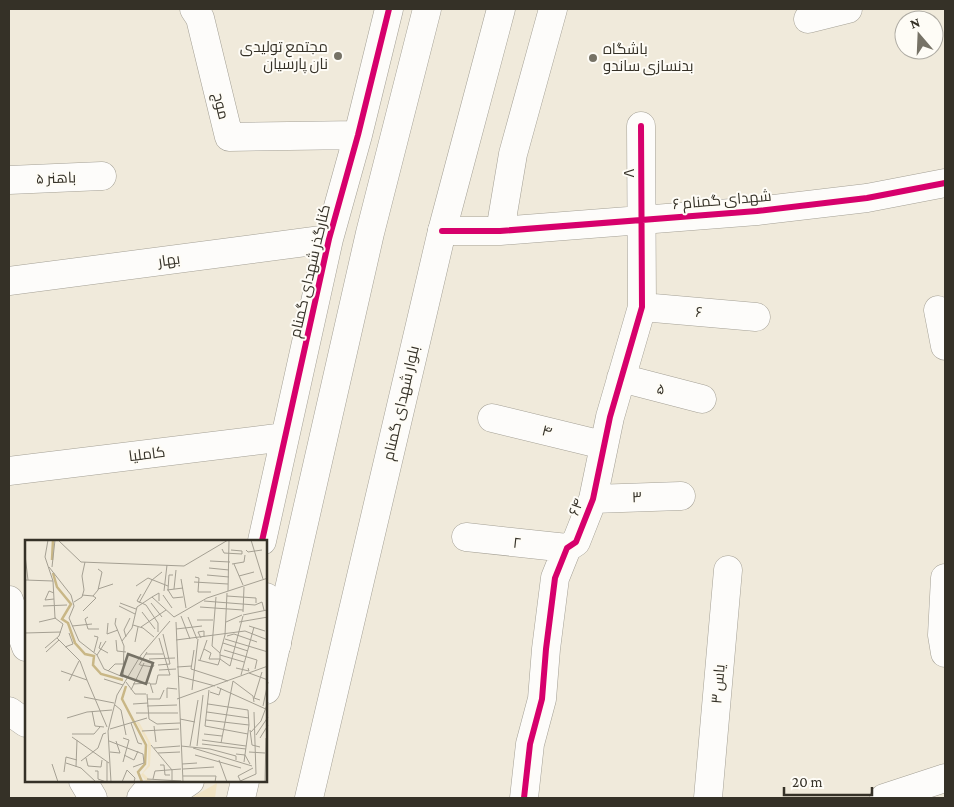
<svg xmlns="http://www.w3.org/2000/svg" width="954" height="807" font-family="'Crimson Pro',Cairo,serif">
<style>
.green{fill:#f1e4c4}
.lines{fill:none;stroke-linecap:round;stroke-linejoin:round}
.minor-casing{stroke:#a4a095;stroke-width:29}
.highway-casing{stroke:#a4a095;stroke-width:29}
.minor{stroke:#fdfcfa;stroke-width:28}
.highway{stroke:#fdfcfa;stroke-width:28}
.cycleway-casing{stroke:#fefcf6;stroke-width:9}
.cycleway{stroke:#d6006c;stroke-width:6}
.poi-dot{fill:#767266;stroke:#fefcf6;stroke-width:2}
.labels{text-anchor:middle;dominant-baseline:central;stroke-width:4;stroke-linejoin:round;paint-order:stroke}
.poi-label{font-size:15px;fill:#353127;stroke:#fefcf6;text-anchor:end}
.street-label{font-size:15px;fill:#353127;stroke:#fefcf6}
.inset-river{fill:none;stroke:#c9b786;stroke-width:2.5}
.inset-road{fill:none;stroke:#a5a093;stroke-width:1}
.view{fill:#767266;fill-opacity:0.15;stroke:#767266;stroke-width:2.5}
.inset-edge{fill:none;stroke:#353127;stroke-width:2.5}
</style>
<rect width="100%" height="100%" fill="#f0eadb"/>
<path class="green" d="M217,783l-2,15h-24z"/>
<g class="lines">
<defs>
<path id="minor" d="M194,9l6,9 29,119 129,-2
M808,19l40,-10
M9,180l93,-4
M442,231h58l257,-20 110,-13 78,-15
M500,231l13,-77 40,-145
M9,281l320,-42
M642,307l114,10
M938,310l7,36
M621,378l81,21
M492,418l111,27
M9,471l276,-34
M593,499l88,-3
M466,537l101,11
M262,541l67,-302 29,-104 31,-126
M945,578l-3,57 3,18
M266,597l11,47
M9,600l17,47
M9,711l17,12
M83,781l10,17
M141,798l14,-17
M165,798l25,-17
M524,798l6,-54 12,-45 4,-50 9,-71 12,-30 9,-6 17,-43 17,-82 32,-110 -1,-181
M708,798l20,-228
M884,798l61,-20"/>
<path id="highway" d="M266,690l104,-457 57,-224
M241,798l4,-17
M309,798l133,-567 59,-222"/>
</defs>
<use href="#minor" class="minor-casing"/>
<use href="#highway" class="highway-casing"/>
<use href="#minor" class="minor"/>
<use href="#highway" class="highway"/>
<defs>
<path id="cycleway" d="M442,231h58l257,-20 110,-13 78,-15
M262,541l67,-302 29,-104 31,-126
M524,798l6,-54 12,-45 4,-50 9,-71 12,-30 9,-6 17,-43 17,-82 32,-110 -1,-181"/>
</defs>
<use href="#cycleway" class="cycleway-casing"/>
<use href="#cycleway" class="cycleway"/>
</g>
<g class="poi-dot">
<circle cx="338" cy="56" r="5"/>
<circle cx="593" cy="58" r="5"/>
</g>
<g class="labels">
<g class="poi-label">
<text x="328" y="47">مجتمع تولیدی<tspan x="328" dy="17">نان پارسیان</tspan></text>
<text x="603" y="49" text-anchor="start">باشگاه<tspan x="603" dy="17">بدنسازی ساندو</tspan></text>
</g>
<g class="street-label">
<text transform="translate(221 106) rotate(76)">موج</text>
<text transform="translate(629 173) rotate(-90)">۸</text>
<text transform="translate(56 178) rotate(-2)">باهنر ۵</text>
<text transform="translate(722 200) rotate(-5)">شهدای گمنام ۶</text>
<text transform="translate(169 260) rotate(-8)">بهار</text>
<text transform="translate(310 271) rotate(-77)">کنارگذر شهدای گمنام</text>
<text transform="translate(699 312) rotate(5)">۶</text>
<text transform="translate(661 389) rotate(15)">۵</text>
<text transform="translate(401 403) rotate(-77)">بلوار شهدای گمنام</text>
<text transform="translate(547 431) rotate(14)">۴</text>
<text transform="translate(147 454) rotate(-7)">کاملیا</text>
<text transform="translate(637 497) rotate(-2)">۳</text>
<text transform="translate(576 507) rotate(-70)">۶۴</text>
<text transform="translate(517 543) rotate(6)">۲</text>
<text transform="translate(718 684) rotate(-85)">یاس ۳</text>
</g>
</g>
<g transform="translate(25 540)">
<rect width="242" height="242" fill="#f0eadb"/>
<path d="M111,182h3l12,22 -1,22 -7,7 9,9h-5l-6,-7 7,-10v-22z" fill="#f1e4c4"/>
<path class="inset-river" d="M27,20l1,-20M28,33l4,14 14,17 -9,15 6,4 7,20 10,11 9,2 -1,9 8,9 22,6M101,146l-4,13 24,46 -1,19 -7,8 4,10"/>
<path class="inset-road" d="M33,0l23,22 103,4 44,-26M226,0l12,39M197,9l2,4 18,1v-3l-11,-1M221,10l2,2 14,-2M0,15l3,25M185,21l20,1M207,24l12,-2 1,-7M209,24l9,21M24,27l22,28 3,11 -5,12 10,23 18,14 7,14 19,8M27,27l3,-27M184,28l20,2M148,35h-4l-1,15 5,8 10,-1M182,35l22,2M214,36l15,-4M170,37l4,1 -1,14h13M156,39l5,29M0,40l28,1 -8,-24 3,-17M169,42l34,2M111,46l12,-8 20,8M73,49l15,-5M149,49l2,-19M142,50l16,-2M139,51l3,-26M203,51l1,-51M116,54l-4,7 9,4 12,18v9M57,55l11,1 5,-6 4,-18 -4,-3M138,55l9,13M202,56l29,2v5M191,57l-4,49 8,7v6l10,7M29,59l-9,1 4,-9 5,2M134,61v-8l-7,4 22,20M179,61l51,4 7,-3 2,8M49,62l8,-5 2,-7 -2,-14 3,-14M95,63l16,6M114,63l13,-23 10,-8M126,63l11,14M18,66l24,-1M94,66l16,8M175,67l43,3M58,71l13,-13 -3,-2M117,72l13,17M218,72l1,-25M218,75l24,-5M156,76l9,23M63,77l-3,2 3,10h11M149,77l33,-19 61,-20M163,77l9,22M91,78l-1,6 9,22 -1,31M172,80h16M14,82l17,-4M151,82l7,160M201,82l16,-7M214,82l29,-5M83,83l-1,11 11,-4M108,85l10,3 11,9M47,86l20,-2M224,86l16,5M116,87l25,-17M151,89l26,-3M0,93l36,-1M69,96l4,1 -4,15M202,96l7,-2 23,8M101,97l-2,-7 6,-12M32,98l23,23 7,19M176,98l-3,-6 6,-1v6M200,99l43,13M91,100l1,11 9,1M151,100l69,-9 23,9M97,101l10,-13 5,-21 15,-10M76,102l-2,6 9,5M110,102l3,-15M198,103l25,8M40,107l8,-3 -4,-11M20,108l14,-12 4,-12 -8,-6 -2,-37M179,109l7,4 -2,6h11l-2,6M169,110l-3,19 37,12M199,110l33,10 -2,9M21,112l13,-12M195,113l5,-18 2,-42M121,114h17M72,115l9,-14M195,115l24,7M124,119l26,-1M173,120l20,5M175,120l7,-20M114,125l8,-13M115,125l13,2 1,-2M133,125l12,-1 -7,-30M205,126l13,-50M152,127l15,-1M211,128l13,3 -1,-3M134,130l17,-1M36,131l26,9 20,47M83,131l7,-7h8M224,133l19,7M216,135l13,-48M153,136l37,10M79,139l19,6M44,141l10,-20M101,142l9,12h11M108,144l17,-1 3,10M126,144h5l2,-9h12l-11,-37M192,147l51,23M106,150l13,-27M167,150l6,-51M184,150l-4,36 43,8M185,152l9,3 2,-7M122,154l2,25 8,5 23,-1M59,157l30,6M142,158v-10l10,1M123,159h12l4,-9M152,159l91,-33M235,160l-6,-2 8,-26M108,164l15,-1M183,164l40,6 1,15 -5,37M90,165l6,5 5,25M122,166l30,-1M238,166l5,-24M67,171l3,15 9,1M182,172l42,6M229,172l2,62M111,173h42M42,178l20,-6 25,-2M155,179l15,3M181,180l43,5M106,183l7,20 4,1M129,186l2,16M85,189l37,-11M225,190l2,15 8,2M117,191l37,-2M226,192l10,-11 7,-19M47,194h22l6,-7M179,194l18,2M231,195l12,-18M47,197l37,26M235,198l8,-13M177,200l44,6M84,201l34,13 1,9 -11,4M196,203l12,-62 20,15 1,6M177,204l44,5M126,205l21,25v12M156,206l29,3 26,7v4M165,206l8,-46M172,206l6,-51M129,208l26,-2M168,208l59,18M85,212l10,1 -4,-12M224,212l16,1M133,213l22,-1M211,214l9,1 5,9M99,215l10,5 4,-9M170,215l46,13M61,218l2,8 13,1 1,-7M194,220l8,22M56,221l17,-13 5,-14 3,-1M98,222l6,-22 -6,-2M41,223l15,5 15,14M27,224l6,18M157,224l15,-1M135,225h4l1,10h5M51,227l1,-27M158,229l31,-2M70,231h3v8l8,3M39,232l2,-15 11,3M158,236h33l-1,6M122,239l34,2M128,239l2,-8 26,-2M82,242v-20M86,242l-3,-51 9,-36 24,-40 29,-34M97,242l5,-12 8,8 -1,4M213,242l18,-8M216,242l-3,-6 15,-8M240,242l1,-44"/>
<path class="view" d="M103,114l25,9 -7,21 -25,-9z"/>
<rect width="242" height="242" class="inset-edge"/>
</g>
<rect width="954" height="807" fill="none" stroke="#353127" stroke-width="20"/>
<g transform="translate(919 35) rotate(341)"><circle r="24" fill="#fefcf6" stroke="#aeaba3"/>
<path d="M0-4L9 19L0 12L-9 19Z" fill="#767266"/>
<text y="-8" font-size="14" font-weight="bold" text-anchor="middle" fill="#353127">N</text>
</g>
<path d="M784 787v8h88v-8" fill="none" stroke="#353127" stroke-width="2.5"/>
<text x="792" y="787" font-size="15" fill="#353127" stroke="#fefcf6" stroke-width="4" paint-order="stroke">20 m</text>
</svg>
